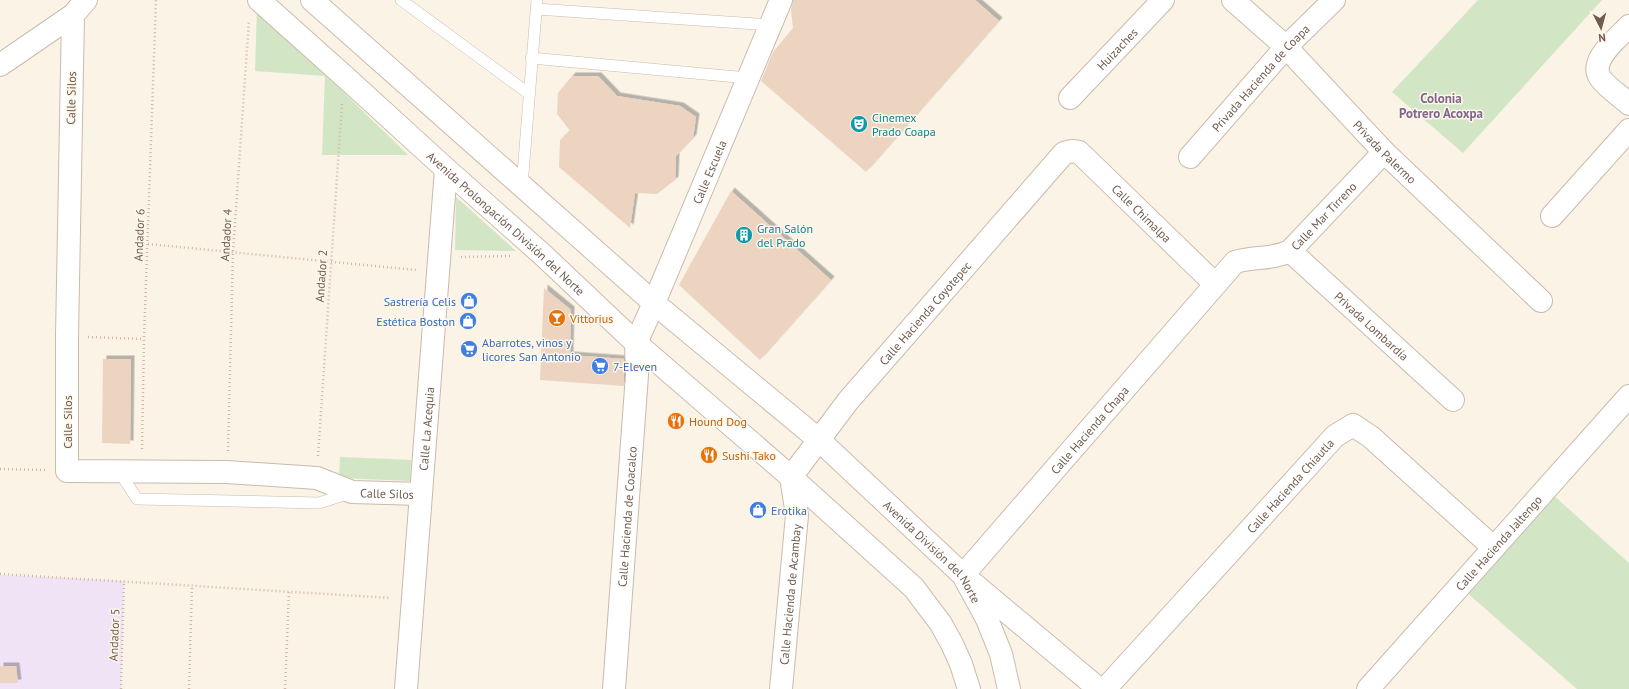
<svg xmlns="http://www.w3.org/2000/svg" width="1629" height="689" font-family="'PT Sans',sans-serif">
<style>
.education{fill:#f0e3f6}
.green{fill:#d2e6c6}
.building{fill:#ecd4c1;filter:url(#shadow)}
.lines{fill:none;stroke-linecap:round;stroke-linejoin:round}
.service-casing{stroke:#cabbad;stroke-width:12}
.minor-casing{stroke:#cabbad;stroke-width:24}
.tertiary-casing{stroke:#cabbad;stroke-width:24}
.secondary-casing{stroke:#cdbcac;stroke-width:24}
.path{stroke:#d1b7a4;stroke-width:2.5;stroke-dasharray:1 3;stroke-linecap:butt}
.service{stroke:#fff;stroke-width:11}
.minor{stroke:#fff;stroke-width:22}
.tertiary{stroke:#fff;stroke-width:22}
.secondary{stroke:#fff;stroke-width:22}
.labels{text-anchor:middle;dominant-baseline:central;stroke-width:3;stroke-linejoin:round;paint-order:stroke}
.street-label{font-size:12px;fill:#705b4e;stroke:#fdf7ec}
.culture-label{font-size:12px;fill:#0d838f;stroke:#fdf7ec;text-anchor:start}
.shop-label{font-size:12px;fill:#366cbe;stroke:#fdf7ec;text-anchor:start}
.food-label{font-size:12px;fill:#c56008;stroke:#fdf7ec;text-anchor:start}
.neighbourhood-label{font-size:13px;font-weight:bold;fill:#81668c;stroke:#fdf7ec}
</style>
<defs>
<filter id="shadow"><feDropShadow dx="3.5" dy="-3.5" stdDeviation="0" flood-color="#0004"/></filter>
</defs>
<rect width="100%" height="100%" fill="#faf3e6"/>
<path class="education" d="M0,575l124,6 -3,108h-121z"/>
<path class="green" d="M1478,0h124l-139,153 -71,-61z
M257,8l151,147h-86l3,-79 -70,-5z
M456,197l60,54 -61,-1z
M340,457l71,3 -1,21 -71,-3z
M1552,494l77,69v126h-52l-112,-98z"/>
<path class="building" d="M793,0h182l24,21 -133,151 -105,-91 12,-29 20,-24 -2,-18z
M572,76h26l19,20 63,10 16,11 -3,21 -17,18 -1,24 -18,14 -22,-1 -5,35 -71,-61 1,-27 10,-9 -13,-17 1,-21z
M731,191l100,89 -71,80 -81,-75z
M544,288l27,22 -1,45 54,4v27l-84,-6z
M103,359h28l-1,85 -28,-1z
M0,666h16l2,17h-18z"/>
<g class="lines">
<defs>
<path id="service" d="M401,0l127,93
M536,9l235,16
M531,58l217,20
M522,186l15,-186
M119,471l18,28 182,4 31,-10"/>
<g id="minor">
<path id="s1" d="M1233,0l53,47 98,105 157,149"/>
<path id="s2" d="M73,15l-6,321v135l160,1 90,6 35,14 69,2"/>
<path d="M1629,26c-11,12 -42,35 -28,53 7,9 19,17 28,25"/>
<path d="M0,65l73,-50 13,-15"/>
<path id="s3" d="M1070,98l93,-98"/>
<path id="s4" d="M1190,157l96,-110 48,-47"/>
<path d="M1552,216l77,-86"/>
<path id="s5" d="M1290,251l163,149"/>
<path id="s6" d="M614,689l23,-314 -1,-32 18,-40 127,-303"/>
<path id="s7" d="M781,689l16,-174 -6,-38 57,-76 216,-248 8,-2 7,1 136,132"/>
<path id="s8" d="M1099,689l-136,-114 272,-313c19,-6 37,-2 55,-11l94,-99"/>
<path id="s9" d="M1105,689l230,-253 18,-11 18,12 123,111"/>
<path id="s10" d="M1368,689l261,-293"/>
</g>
<g id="tertiary">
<path id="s11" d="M406,689l40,-520"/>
</g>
<g id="secondary">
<path id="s12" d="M259,0l85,76 102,93 98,87 92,87 155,134 123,111 27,36 11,20 9,20 8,25"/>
<path id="s13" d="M312,0l342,303 164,136 145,136 24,44 14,35 8,35"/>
</g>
</defs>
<use href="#service" class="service-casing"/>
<use href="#minor" class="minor-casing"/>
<use href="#tertiary" class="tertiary-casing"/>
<use href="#secondary" class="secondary-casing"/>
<path class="path" d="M148,244l268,26
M461,257l49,-1
M88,337l56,2
M142,449l2,-110 12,-339
M228,451l5,-199 16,-232
M318,456l24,-352
M0,469l45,1
M0,574l391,24
M121,689l3,-108
M189,689l3,-104
M285,689l4,-98"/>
<use href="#service" class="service"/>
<use href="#minor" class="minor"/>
<use href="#tertiary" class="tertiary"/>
<use href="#secondary" class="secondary"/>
</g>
<defs>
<symbol id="theatre-disc" viewBox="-11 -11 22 22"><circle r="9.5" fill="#0f9aa8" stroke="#fdf7ec"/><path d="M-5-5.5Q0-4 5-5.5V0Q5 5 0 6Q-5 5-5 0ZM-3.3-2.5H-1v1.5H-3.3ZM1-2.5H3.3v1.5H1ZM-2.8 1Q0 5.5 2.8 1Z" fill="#fff"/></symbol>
<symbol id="building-disc" viewBox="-11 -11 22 22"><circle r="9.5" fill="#0f9aa8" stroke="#fdf7ec"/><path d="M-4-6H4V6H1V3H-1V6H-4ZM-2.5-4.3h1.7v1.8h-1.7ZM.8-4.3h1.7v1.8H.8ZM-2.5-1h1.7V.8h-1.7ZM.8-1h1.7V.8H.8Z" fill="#fff"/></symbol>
<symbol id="shop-disc" viewBox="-11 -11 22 22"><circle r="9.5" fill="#3f7fe0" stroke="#fdf7ec"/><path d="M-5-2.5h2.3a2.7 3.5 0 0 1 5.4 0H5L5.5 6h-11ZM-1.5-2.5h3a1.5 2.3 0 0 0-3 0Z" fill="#fff"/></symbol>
<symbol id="bar-disc" viewBox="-11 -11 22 22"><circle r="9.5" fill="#e8710a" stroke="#fdf7ec"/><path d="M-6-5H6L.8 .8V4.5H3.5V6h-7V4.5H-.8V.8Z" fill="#fff"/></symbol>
<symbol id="supermarket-disc" viewBox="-11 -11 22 22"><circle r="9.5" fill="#3f7fe0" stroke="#fdf7ec"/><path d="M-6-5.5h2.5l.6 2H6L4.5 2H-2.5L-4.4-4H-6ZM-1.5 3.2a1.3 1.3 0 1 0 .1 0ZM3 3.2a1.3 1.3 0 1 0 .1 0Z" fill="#fff"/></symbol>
<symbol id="restaurant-disc" viewBox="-11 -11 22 22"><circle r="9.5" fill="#e8710a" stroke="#fdf7ec"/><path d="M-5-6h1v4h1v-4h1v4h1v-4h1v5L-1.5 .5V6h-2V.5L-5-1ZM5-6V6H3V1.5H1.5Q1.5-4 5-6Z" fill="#fff"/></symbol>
</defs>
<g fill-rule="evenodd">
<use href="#theatre-disc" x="849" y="114" width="20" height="20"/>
<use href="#building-disc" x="734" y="225" width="20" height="20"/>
<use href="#shop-disc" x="459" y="291" width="20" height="20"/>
<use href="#bar-disc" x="547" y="308" width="20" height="20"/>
<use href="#shop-disc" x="458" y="311" width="20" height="20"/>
<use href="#supermarket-disc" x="459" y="339" width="20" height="20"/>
<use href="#supermarket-disc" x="590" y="356" width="20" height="20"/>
<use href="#restaurant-disc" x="666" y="411" width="20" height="20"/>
<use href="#restaurant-disc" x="699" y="445" width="20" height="20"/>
<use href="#shop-disc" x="748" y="500" width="20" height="20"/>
</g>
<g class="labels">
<g class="street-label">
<text stroke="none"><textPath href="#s3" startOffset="68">Huizaches</textPath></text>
<text stroke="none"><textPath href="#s4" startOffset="106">Privada Hacienda de Coapa</textPath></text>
<text transform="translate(71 98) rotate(-89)">Calle Silos</text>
<text stroke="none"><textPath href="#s1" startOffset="215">Privada Palermo</textPath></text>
<text stroke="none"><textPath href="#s6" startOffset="533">Calle Escuela</textPath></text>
<text stroke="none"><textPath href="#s7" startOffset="740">Calle Chimalpa</textPath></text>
<text stroke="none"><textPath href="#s8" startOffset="697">Calle Mar Tirreno</textPath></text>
<text stroke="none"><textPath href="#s12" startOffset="333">Avenida Prolongación División del Norte</textPath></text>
<text transform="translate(139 235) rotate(-88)">Andador 6</text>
<text transform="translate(226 235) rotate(-87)">Andador 4</text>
<text transform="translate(321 276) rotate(-86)">Andador 2</text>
<text stroke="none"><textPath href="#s7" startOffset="425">Calle Hacienda Coyotepec</textPath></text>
<text stroke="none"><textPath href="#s5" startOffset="111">Privada Lombardía</textPath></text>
<text transform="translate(67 422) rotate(-90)">Calle Silos</text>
<text stroke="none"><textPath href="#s11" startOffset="261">Calle La Acequia</textPath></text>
<text stroke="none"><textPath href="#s8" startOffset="370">Calle Hacienda Chapa</textPath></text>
<text stroke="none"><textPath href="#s9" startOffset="275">Calle Hacienda Chiautla</textPath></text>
<text stroke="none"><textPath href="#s2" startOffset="779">Calle Silos</textPath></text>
<text stroke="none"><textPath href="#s6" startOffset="173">Calle Hacienda de Coacalco</textPath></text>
<text stroke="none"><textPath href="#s10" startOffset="196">Calle Hacienda Jaltengo</textPath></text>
<text stroke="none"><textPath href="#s13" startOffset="831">Avenida División del Norte</textPath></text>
<text stroke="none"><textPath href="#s7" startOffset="95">Calle Hacienda de Acambay</textPath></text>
<text transform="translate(114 635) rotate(-88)">Andador 5</text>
</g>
<g class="culture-label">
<text x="872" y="117">Cinemex<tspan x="872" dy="14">Prado Coapa</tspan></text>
<text x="757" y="228">Gran Salón<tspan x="757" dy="14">del Prado</tspan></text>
</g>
<g class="shop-label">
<text x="456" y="301" text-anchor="end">Sastrería Celis</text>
<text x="455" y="321" text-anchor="end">Estética Boston</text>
<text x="482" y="342">Abarrotes, vinos y<tspan x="482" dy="14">licores San Antonio</tspan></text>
<text x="613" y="366">7-Eleven</text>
<text x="771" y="510">Erotika</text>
</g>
<g class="food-label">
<text x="570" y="318">Vittorius</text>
<text x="689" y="421">Hound Dog</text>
<text x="722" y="455">Sushi Tako</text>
</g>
<g class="neighbourhood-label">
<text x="1441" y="98">Colonia<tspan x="1441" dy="15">Potrero Acoxpa</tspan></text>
</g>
</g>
<g transform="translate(1601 28) rotate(174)" stroke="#fdf7ec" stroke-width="3" paint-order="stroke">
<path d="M0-3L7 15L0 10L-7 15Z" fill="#705b4e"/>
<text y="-6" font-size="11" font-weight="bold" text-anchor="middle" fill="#705b4e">N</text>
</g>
</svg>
